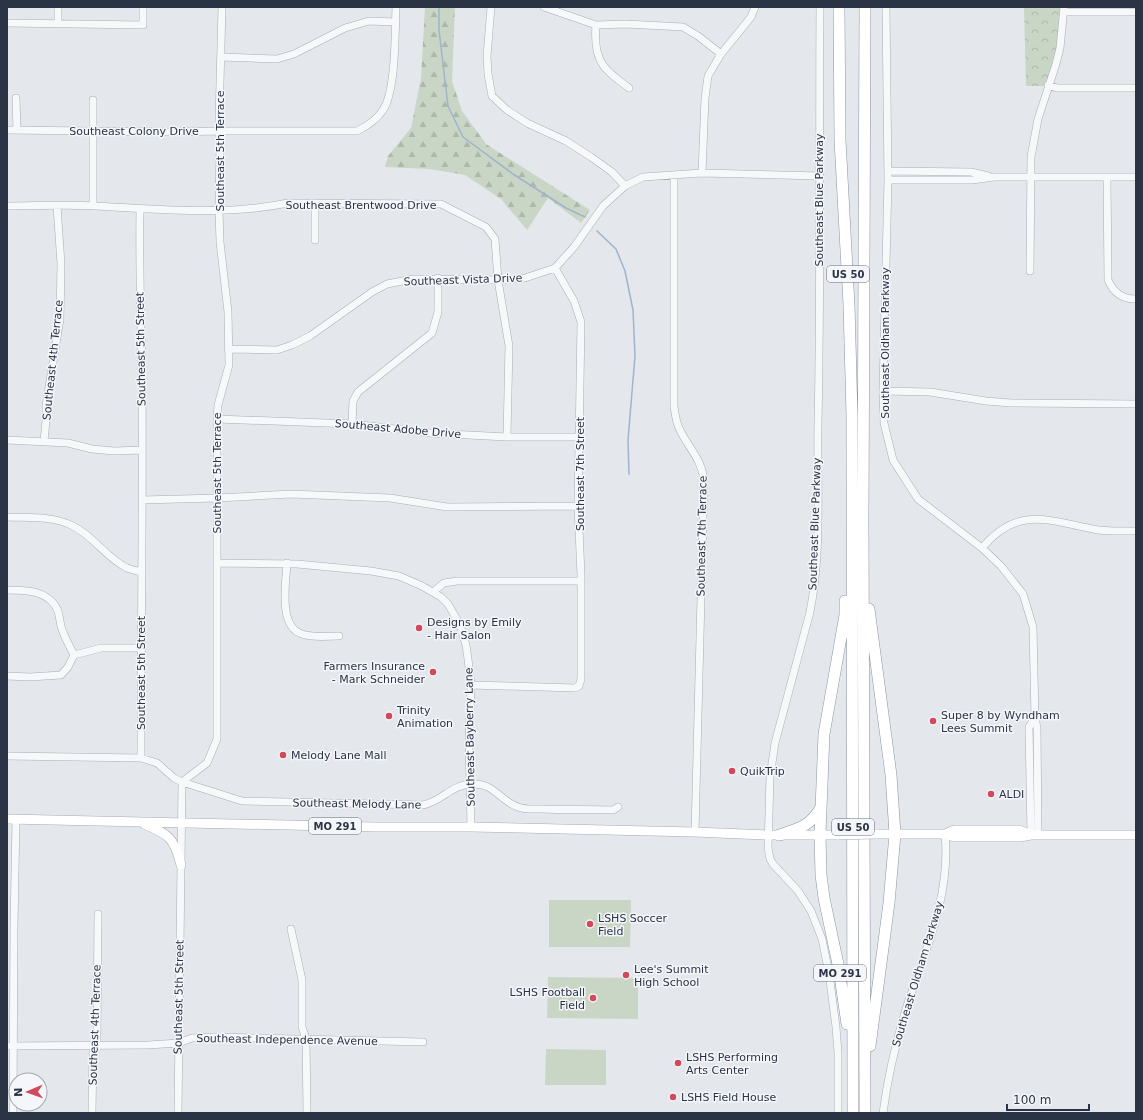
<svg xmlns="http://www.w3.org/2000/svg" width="1143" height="1120" font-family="'DejaVu Sans',sans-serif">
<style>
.grass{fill:#c9d6c5}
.forest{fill:url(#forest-firs)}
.park{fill:url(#park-crowns)}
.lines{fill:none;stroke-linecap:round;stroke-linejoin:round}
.stream{stroke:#9fb4cc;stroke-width:1.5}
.minor-casing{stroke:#a9aeb7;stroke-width:8}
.major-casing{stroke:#a3abb8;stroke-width:10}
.highway-casing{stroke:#8b94a3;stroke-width:12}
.minor{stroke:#f7f8fa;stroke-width:7}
.major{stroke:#fff;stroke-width:9}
.highway{stroke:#fff;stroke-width:11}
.major-bridge-casing{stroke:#a3abb8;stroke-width:10;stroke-linecap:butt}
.major-bridge{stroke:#fff;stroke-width:9}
.poi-dot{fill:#d1495b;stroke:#f4f6f9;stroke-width:1.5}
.labels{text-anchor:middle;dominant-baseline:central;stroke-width:3;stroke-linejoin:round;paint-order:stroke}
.shield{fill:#f4f6f9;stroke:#676e7b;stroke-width:1}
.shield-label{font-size:10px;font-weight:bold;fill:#2b3445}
.street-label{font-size:11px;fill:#2b3445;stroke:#f4f6f9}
.poi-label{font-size:11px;fill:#2b3445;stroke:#f4f6f9;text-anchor:start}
</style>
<defs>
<pattern id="forest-firs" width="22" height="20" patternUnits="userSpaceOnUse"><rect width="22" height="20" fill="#c9d6c5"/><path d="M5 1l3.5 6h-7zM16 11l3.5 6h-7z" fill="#adb8ab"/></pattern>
<pattern id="park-crowns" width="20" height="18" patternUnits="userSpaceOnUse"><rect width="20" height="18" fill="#c9d6c5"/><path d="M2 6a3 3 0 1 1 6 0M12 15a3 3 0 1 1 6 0" fill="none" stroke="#adb8ab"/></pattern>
</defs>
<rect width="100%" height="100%" fill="#e4e7ec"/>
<path class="grass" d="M549,900h82l-1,47h-81z
M548,977l90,1v41l-91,-1z
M546,1049l60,1v35h-61z"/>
<path class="forest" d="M425,7h30l-3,74 10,30 24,33 104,66 -9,13 -33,-25 -21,32 -26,-31 -36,-24 -35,-6 -45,-2 3,-11 23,-28 10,-50z"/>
<path class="park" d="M1024,7h33v1h3l-3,41 -12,37h-19z"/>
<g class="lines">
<path class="stream" d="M439,7v23l9,76 15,31 50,37 53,34 19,9
M597,231l19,18 9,22 8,39 2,46 -7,84 1,34"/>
<defs>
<path id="minor" d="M491,7l-4,49 1,18 4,22 15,14 20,13 39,18 25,16 21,15 13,14
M544,7l52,18 30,-1 57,3 15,9 23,18
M820,7c-1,139 1,278 -2,417 -1,62 4,127 -8,188l-35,131 -5,34 -2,71 2,11 3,5 25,27 13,20 11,28 7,34 7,54 2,26v60
M886,7l2,173 -5,211 1,32 9,37 25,39 64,49 19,18 22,28 10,33 2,91 2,10 1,107
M1064,12h72
M7,23l136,2v-18
M58,23v-16
M596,25c-1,12 -1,29 7,40 6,9 17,16 26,23
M221,57l56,2 17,-5 51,-26 24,-7 26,1
M1048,85l9,3h79
M16,98l1,32
M93,100v105
M7,130l167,2 46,-1h137c10,-5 20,-11 26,-21 13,-19 12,-78 13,-103
M888,171l83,1 17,4
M702,173l3,-75 3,-22 13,-22 30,-37 4,-10
M674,175v231c1,8 2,17 6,24 8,17 22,30 24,50l-9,352
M1107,177l1,103c6,13 14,19 28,19
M888,180h84l22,-3h142
M7,206c29,0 59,-2 88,0 64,3 130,10 193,-3l153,1 45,23 9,12 3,41 11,66 -2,91
M140,209c-1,57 1,114 2,172 1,125 -1,251 -1,377
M315,240v-37
M1030,271l1,-114 7,-38 18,-55 4,-16 4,-41
M228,349l49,1 15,-5 18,-9 62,-44 15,-8 26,-5 85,1 27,-2 30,-10 19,-21 29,-41 22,-20 18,-9 59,-4 117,3
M883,391l47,1 56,9 25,2 125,1
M217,419l135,5 78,9 77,4h73
M352,424l1,-23 5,-9 74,-59 6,-21v-34
M7,440l61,3 24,6 22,2 28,-1
M44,441l2,-20v-15l14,-87 1,-55 -4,-58
M142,500l75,-2 74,-4 99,4 57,9 131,-1
M7,517c21,1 45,-1 64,8 22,10 35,33 56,43 5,2 10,3 15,4
M982,548c35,-42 65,-28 111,-19 14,3 29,2 43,2
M217,563l80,1 74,7 28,5 23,10 19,11 7,7 12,21 6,20 2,14 3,26 -2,58 2,84
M287,563c-1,19 -9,64 15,71 10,4 25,2 37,2
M7,590c19,0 42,0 51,21 2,7 2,15 5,21 3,8 7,15 11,23
M433,592l11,-9 13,-2h124
M7,676l23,1 31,-2 7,-8 6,-12 27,-7h41
M471,685l104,3 4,-2 2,-7v-104l-3,-69 3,-184 -7,-21 -19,-33
M7,756l134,2 16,5 17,15 8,4 60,19 181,4c20,-4 28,-21 50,-21 21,-1 27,17 45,23 7,3 16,2 24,2 24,1 47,0 71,1l5,-3
M182,782l25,-19 10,-24v-320l1,-14 11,-40 -1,-53 -8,-70 -1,-32 1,-66 -1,-23 3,-114
M1031,835l-2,-108 6,-9
M291,929l11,51v47l4,12 1,74
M7,1046l141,-1 31,-2 13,-5 23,-1 208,5
M13,1113l1,-187 2,-106
M92,1113l1,-62 4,-11 1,-126
M178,1113l4,-331
M883,1113c5,-37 13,-72 24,-107 19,-57 44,-112 38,-172"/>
<path id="major" d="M7,819l368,8h96l224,5 72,3h71
M144,824c26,11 30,14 37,41
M876,834h69l9,3h66l11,-2 -12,-5h-65l-9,4
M1031,835h105"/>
<path id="highway" d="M839,7l1,133 9,165 3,110 1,698
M845,601v14l-21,119 -4,100 1,41 3,23 15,71 8,55
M869,609l22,166 4,59 -6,69 -19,143
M779,835c19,-6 32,-9 42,-28
M865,1113l-2,-593 2,-513"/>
</defs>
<use href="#minor" class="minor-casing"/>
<use href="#major" class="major-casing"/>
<use href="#highway" class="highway-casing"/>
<use href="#minor" class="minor"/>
<use href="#major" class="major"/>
<use href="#highway" class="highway"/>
<defs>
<path id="major-bridge" d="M838,835l38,-1"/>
</defs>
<use href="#major-bridge" class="major-bridge-casing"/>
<use href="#major-bridge" class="major-bridge"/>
</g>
<g class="poi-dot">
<circle cx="419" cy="628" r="4"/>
<circle cx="433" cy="672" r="4"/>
<circle cx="389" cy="716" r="4"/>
<circle cx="933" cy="721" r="4"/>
<circle cx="283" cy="755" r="4"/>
<circle cx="732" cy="771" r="4"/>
<circle cx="991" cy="794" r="4"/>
<circle cx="590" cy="924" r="4"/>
<circle cx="626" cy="975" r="4"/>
<circle cx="593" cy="998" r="4"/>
<circle cx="678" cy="1063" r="4"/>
<circle cx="673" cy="1097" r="4"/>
</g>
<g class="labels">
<g class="shield">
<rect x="827" y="266" width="42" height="16" rx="3"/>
<rect x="309" y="818" width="52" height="16" rx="3"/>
<rect x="832" y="819" width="42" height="16" rx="3"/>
<rect x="814" y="965" width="52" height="16" rx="3"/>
</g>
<g class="shield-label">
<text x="848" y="274">US 50</text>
<text x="335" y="826">MO 291</text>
<text x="853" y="827">US 50</text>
<text x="840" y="973">MO 291</text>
</g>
<g class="street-label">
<text x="134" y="131">Southeast Colony Drive</text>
<text transform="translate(220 151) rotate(-90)">Southeast 5th Terrace</text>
<text transform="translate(819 200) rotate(-90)">Southeast Blue Parkway</text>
<text x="361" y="205">Southeast Brentwood Drive</text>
<text transform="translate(463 280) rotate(-2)">Southeast Vista Drive</text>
<text transform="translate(885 343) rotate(-90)">Southeast Oldham Parkway</text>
<text transform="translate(141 349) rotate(-91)">Southeast 5th Street</text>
<text transform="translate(53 360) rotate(-84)">Southeast 4th Terrace</text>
<text transform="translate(398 429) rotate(5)">Southeast Adobe Drive</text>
<text transform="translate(217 473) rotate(-90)">Southeast 5th Terrace</text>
<text transform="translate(580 474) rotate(-90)">Southeast 7th Street</text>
<text transform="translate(815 524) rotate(-88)">Southeast Blue Parkway</text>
<text transform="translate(702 536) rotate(-89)">Southeast 7th Terrace</text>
<text transform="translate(141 673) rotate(-90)">Southeast 5th Street</text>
<text transform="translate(470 737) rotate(-91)">Southeast Bayberry Lane</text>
<text transform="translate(357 804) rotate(1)">Southeast Melody Lane</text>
<text transform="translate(918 974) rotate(-73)">Southeast Oldham Parkway</text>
<text transform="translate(179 997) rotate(-89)">Southeast 5th Street</text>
<text transform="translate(95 1025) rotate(-88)">Southeast 4th Terrace</text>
<text transform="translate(287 1040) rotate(1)">Southeast Independence Avenue</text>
</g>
<g class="poi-label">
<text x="427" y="622">Designs by Emily<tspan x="427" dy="13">- Hair Salon</tspan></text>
<text x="425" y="666" text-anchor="end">Farmers Insurance<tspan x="425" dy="13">- Mark Schneider</tspan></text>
<text x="397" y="710">Trinity<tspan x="397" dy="13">Animation</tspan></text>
<text x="941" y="715">Super 8 by Wyndham<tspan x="941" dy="13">Lees Summit</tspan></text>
<text x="291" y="755">Melody Lane Mall</text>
<text x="740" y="771">QuikTrip</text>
<text x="999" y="794">ALDI</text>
<text x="598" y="918">LSHS Soccer<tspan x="598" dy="13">Field</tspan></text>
<text x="634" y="969">Lee's Summit<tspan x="634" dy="13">High School</tspan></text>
<text x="585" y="992" text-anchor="end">LSHS Football<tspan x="585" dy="13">Field</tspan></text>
<text x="686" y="1057">LSHS Performing<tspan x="686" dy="13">Arts Center</tspan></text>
<text x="681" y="1097">LSHS Field House</text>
</g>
</g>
<rect width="1143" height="1120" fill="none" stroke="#2b3445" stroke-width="16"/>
<g transform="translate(28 1092) rotate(268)"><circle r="19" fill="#f4f6f9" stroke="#a4a8b1"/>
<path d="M0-3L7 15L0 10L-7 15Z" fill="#d1495b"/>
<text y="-6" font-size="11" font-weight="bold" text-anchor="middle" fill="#2b3445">N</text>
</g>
<path d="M1007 1104v6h82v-6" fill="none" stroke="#2b3445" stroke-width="2"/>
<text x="1013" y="1104" font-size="12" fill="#2b3445" stroke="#f4f6f9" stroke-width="3" paint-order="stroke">100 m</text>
</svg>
